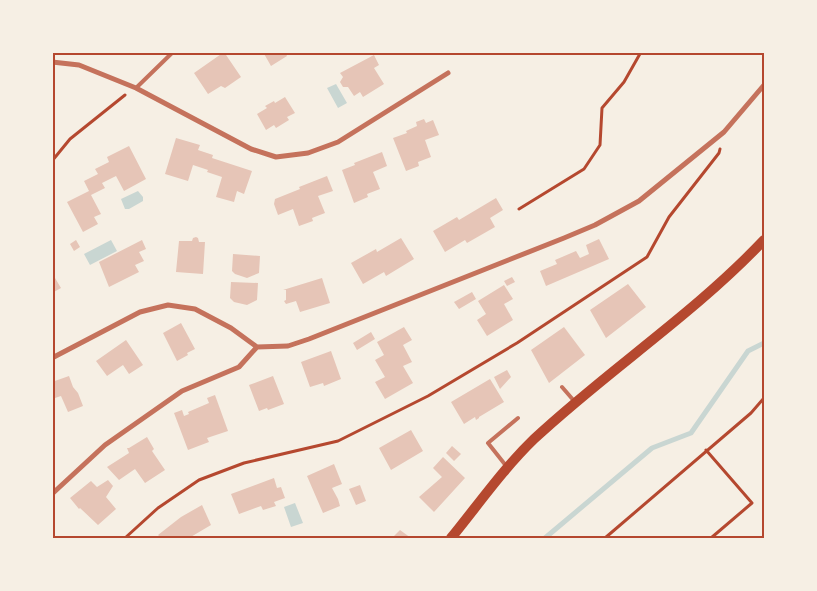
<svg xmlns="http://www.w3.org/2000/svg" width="817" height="591" font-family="Lato,sans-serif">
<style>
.water{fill:#c9d6d2}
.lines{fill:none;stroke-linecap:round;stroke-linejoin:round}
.stream{stroke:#c9d6d2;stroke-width:5}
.building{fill:#e6c5b7}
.path{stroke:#b5482f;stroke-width:3}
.service{stroke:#c5725c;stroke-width:4}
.minor{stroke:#c5725c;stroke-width:5}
.secondary{stroke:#b5482f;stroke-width:10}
.neatline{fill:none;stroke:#b5482f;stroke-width:2}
</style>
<rect width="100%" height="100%" fill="#f6efe4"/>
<path class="water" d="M336,84l11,19 -9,5 -11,-20z
M138,191l5,6v4l-14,8h-4l-4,-10z
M111,240l6,11 -27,14 -6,-11z
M295,503l8,20 -12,4 -7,-20z"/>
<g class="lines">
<path class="stream" d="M545,538l107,-90 39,-15 57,-82 16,-8"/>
</g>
<path class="building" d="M224,52l17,25 -16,11 -4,-2 -13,8 -14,-21z
M263,52h22l2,4 -16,10z
M374,55l5,10 -5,3 10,16 -21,13 -3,-5 -6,4 -6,-9h-5l-3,-5 3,-5 -3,-4z
M285,97l10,16 -8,4 2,3 -13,8 -2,-3 -8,5 -9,-16 10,-6 -2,-2 9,-5 1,2z
M424,119l2,4 7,-3 6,15 -14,5 6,17 -13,5 1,4 -13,5 -13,-33 14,-5 -1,-2 11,-5 -1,-4z
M176,138l24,7 -2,5 15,5 -1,3 40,13 -8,23 -7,-3 -3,11 -18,-5 6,-20 -15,-5 1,-2 -15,-5 -5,16 -23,-7z
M129,146l17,33 -22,12 -8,-15 -14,7 3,5 -14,7 10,19 -7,3 4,7 -15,8 -16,-30 22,-11 -5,-10 14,-7 -3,-5 14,-7 -2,-5z
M382,152l5,14 -14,6 7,17 -13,5 1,3 -14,6 -12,-33 13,-5 -1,-2z
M327,176l6,15 -15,5 7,17 -13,5 1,3 -14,5 -6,-17 -15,6 -4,-11 1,-5 25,-10 -1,-2z
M496,198l7,12 -13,8 5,9 -28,16 -2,-3 -20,12 -12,-21 24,-14 2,3z
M196,237l2,1 1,4h6l-2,32 -27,-2 3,-31h13l1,-3z
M401,238l13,21 -28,17 -2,-4 -21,12 -12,-21 25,-14 1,3z
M599,239l10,20 -63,27 -6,-15 17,-7 -2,-4 21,-9 4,7 9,-4 -3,-9z
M76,240l4,7 -6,4 -4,-7z
M142,240l4,9 -7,3 5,9 -9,4 4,7 -30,15 -10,-25z
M233,254l27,2 -1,17 -12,5 -12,-4 -3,-3z
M52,273l9,15 -9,5z
M512,277l3,5 -8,4 -3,-5z
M322,278l8,25 -30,9 -4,-11 -10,3 -2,-3 2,-1v-10h-3z
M231,282l27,1 -1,17 -10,5 -13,-3 -4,-4z
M628,284l18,23 -40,31 -16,-28z
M504,285l9,14 -9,5 9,16 -26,16 -10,-16 9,-6 -8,-13z
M472,292l4,7 -17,10 -5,-7z
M181,323l14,26 -8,4 1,2 -11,6 -14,-28z
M404,327l8,13 -9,5 9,17 -9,4 10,17 -28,16 -10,-17 10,-5 -10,-17 9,-5 -7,-13z
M564,327l21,28 -36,28 -18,-33z
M371,332l4,7 -18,11 -4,-7z
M126,340l17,25 -14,9 -6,-9 -16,11 -11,-15z
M331,351l10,28 -17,7 -1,-3 -13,4 -9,-25z
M507,370l4,7 -11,12 -6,-12z
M69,376l4,11 5,6 5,13 -15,6 -7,-16 -9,3v-17z
M273,376l11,28 -16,6 -1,-2 -8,3 -10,-26z
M490,379l14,23 -25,15v1l-3,2 -1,-3 -11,7 -13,-22z
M215,395l13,36 -21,7 2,4 -21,8 -14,-37 8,-3 2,6 5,-2 -1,-2 21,-9 -2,-5z
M411,430l12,21 -32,19 -12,-22z
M147,437l7,12 -2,2 13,19 -20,13 -10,-14 -16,11 -12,-13 22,-14 -2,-5h2z
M452,446l9,8 -7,7 -8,-8z
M443,457l22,21 -31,34 -15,-15 23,-20 -9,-9z
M334,464l8,20 -10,4 6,11 2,7 -17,7 -16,-37z
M274,478l3,10 4,-1 4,11 -11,4 2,4 -13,4 -2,-4 -22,8 -8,-20z
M108,480l5,6 -7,11 10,12 -18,16 -18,-17 -1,1 -9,-11 21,-17 6,6z
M360,485l6,16 -10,4 -7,-16z
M202,505l9,20 -22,13h-28l-3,-3 23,-18z
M400,530l11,8h-19z"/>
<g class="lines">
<path class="path" d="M764,55v6
M52,161l18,-22 55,-44
M519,209l65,-40 16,-24 2,-37 22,-26 17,-30
M706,450l46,53 -41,35
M125,538l33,-30 41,-28 45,-17 94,-22 90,-45 89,-53 130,-86 22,-40 50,-64 1,-4
M605,538l146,-125 13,-15"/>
<path class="service" d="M136,88l37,-36
M562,387l13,15
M507,467l-19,-24 30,-25"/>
<path class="minor" d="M52,62l27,3 57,23 115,61 25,8 32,-4 30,-11 110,-69
M52,358l88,-46 28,-7 27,4 36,19 26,19
M52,494l53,-49 77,-54 57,-24 18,-20 31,-1 21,-7 255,-101 31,-13 44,-24 85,-69 40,-47"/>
<path class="secondary" d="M451,538c27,-33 52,-69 83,-99 74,-69 160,-125 230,-199"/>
</g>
<rect width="817" height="591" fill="none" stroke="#f6efe4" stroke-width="108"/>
<rect x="54" y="54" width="709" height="483" class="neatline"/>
</svg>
